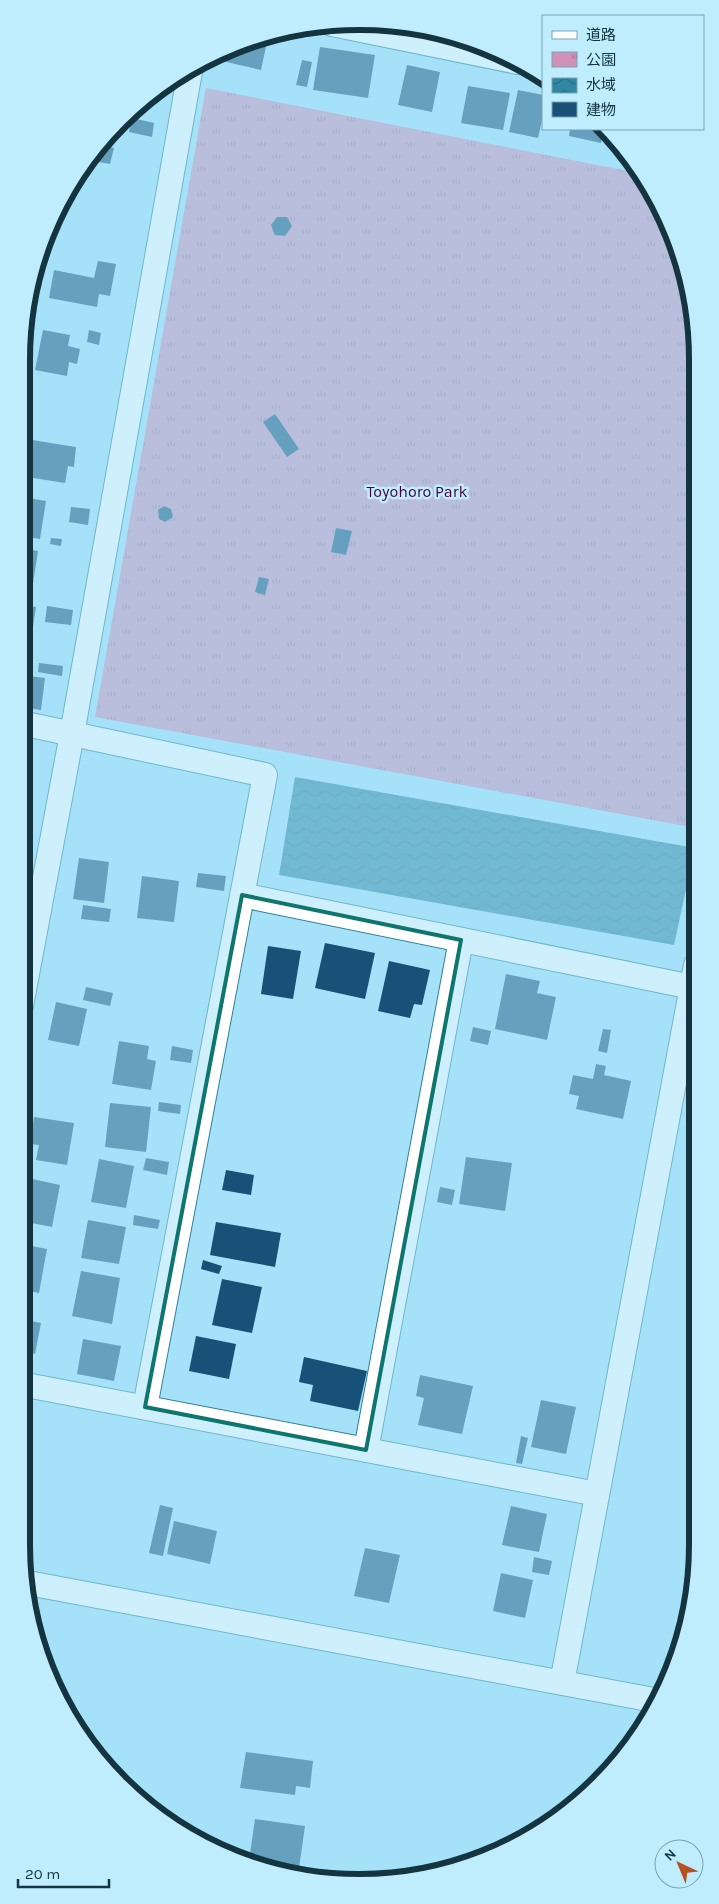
<svg xmlns="http://www.w3.org/2000/svg" width="719" height="1904" font-family="Karla,'Noto Sans JP',sans-serif">
<style>
.park{fill:url(#park-tufts)}
.water{fill:url(#water-waves)}
.building{fill:#185177}
.lines{fill:none;stroke-linecap:round;stroke-linejoin:round}
.street-casing{stroke:#30809a;stroke-width:26}
.street{stroke:#fff;stroke-width:24}
.marked{fill:none;stroke:#0f766e;stroke-width:4;stroke-linejoin:round}
.labels{text-anchor:middle;dominant-baseline:central;stroke-width:5;stroke-linejoin:round;paint-order:stroke}
.park-label{font-size:16px;fill:#4b0437;stroke:#c0edfe}
.rim{fill:none;stroke:#143540;stroke-width:6}
</style>
<defs>
<pattern id="park-tufts" width="24" height="20" patternUnits="userSpaceOnUse" patternTransform="scale(1.25)"><rect width="24" height="20" fill="#cf92b6"/><path d="M3 7l-1-3M5 7V3M7 7l1-3M15 17l-1-3M17 17v-4M19 17l1-3" fill="none" stroke="#a77895"/></pattern>
<pattern id="water-waves" width="16" height="10" patternUnits="userSpaceOnUse" patternTransform="scale(1.25)"><rect width="16" height="10" fill="#3187a2"/><path d="M0 5q4-4 8 0t8 0" fill="none" stroke="#286f85"/></pattern>
</defs>
<rect width="100%" height="100%" fill="#a5e2f9"/>
<path class="park" d="M206,88l432,85 25,37 32,105 1,513 -601,-111z"/>
<path class="water" d="M295,777l400,71 -21,97 -395,-70z"/>
<path class="building" d="M264,36l4,1 -7,33 -35,-8 3,-13 22,-10z
M320,47l55,8 -7,43 -55,-8z
M302,60l10,2 -5,25 -11,-2z
M407,65l33,7 -8,40 -34,-7z
M468,86l42,7 -7,37 -42,-7z
M518,90l25,5v20l-5,23 -29,-6z
M132,118l22,5 -2,14 -23,-5z
M570,129h34l-3,14 -32,-7z
M104,139l-1,7 11,2 -4,16 -23,-4z
M277,217h10l5,9 -7,10 -10,-1 -4,-10z
M98,261l18,3 -6,32 -11,-2 -2,13 -48,-9 5,-28 40,8z
M43,330l27,5 -2,11 12,3 -3,15 -8,-2 -2,14 -32,-6z
M89,330l12,3 -2,12 -12,-3z
M275,414l24,35 -12,8 -24,-35z
M22,431l9,1 -4,20 -6,-1z
M32,440l44,7 -2,20 -6,-1 -3,17 -38,-6z
M21,497l25,4 -6,38 -19,-3z
M164,506l7,3 2,8 -8,5 -6,-3 -1,-9z
M71,507l19,2 -2,16 -19,-3z
M336,528l16,3 -6,24 -15,-3z
M51,538l11,1 -1,7 -11,-2z
M21,548l17,3 -6,39 -11,-2z
M259,577l10,2 -4,16 -10,-3z
M21,605l15,2 -6,39 -9,-2z
M47,606l26,4 -2,15 -26,-3z
M39,663l24,3 -1,10 -24,-4z
M21,664l10,2 -2,10 16,2 -4,32 -20,-3z
M79,858l30,4 -5,41 -31,-4z
M198,873l28,3 -2,15 -28,-4z
M142,876l37,5 -5,41 -37,-4z
M83,905l28,4 -2,13 -28,-3z
M325,943l50,10 -10,46 -50,-11z
M268,946l33,5 -8,48 -32,-5z
M389,961l41,9 -8,35 -8,-1 -4,14 -32,-7z
M506,974l34,7 -3,12 19,4 -9,43 -52,-11z
M86,987l27,6 -3,13 -27,-6z
M56,1002l31,7 -8,37 -31,-6z
M473,1027l18,4 -3,14 -18,-4z
M603,1029l8,1 -4,23 -9,-2z
M119,1041l30,5 -2,13 9,2 -5,29 -39,-6z
M172,1046l21,4 -2,13 -21,-3z
M596,1064l10,2 -2,9 27,6 -8,38 -47,-10 3,-13 -10,-2 4,-19 20,4z
M159,1102l22,3 -1,9 -22,-3z
M110,1103l41,4 -5,45 -41,-5z
M34,1117l40,6 -7,42 -31,-5 3,-15 -9,-1z
M466,1157l46,6 -7,48 -46,-7z
M146,1158l23,4 -2,13 -24,-5z
M99,1159l35,7 -8,42 -35,-6z
M226,1170l28,5 -3,20 -29,-5z
M23,1177l37,8 -8,42 -31,-6z
M440,1187l15,3 -3,15 -15,-3z
M134,1215l26,5 -2,9 -25,-4z
M88,1220l38,7 -7,37 -38,-6z
M216,1222l65,11 -6,34 -65,-12z
M21,1244l26,5 -8,44 -18,-4z
M203,1260l19,6 -3,8 -18,-5z
M81,1271l39,7 -8,46 -40,-8z
M222,1279l40,8 -10,46 -40,-8z
M21,1319l20,4 -6,31 -14,-3z
M196,1336l40,8 -7,35 -40,-8z
M83,1339l38,7 -7,35 -37,-7z
M304,1357l63,14 -9,40 -48,-10 3,-16 -14,-3z
M420,1375l53,11 -11,48 -44,-9 6,-27 -8,-2z
M541,1400l35,7 -10,47 -35,-7z
M521,1436l7,2 -6,26 -6,-1z
M160,1505l13,3 -10,48 -14,-3z
M511,1506l36,8 -8,38 -37,-7z
M174,1521l43,10 -7,33 -43,-10z
M365,1548l35,7 -11,48 -35,-7z
M534,1557l18,4 -3,14 -17,-3z
M501,1573l32,7 -8,38 -32,-7z
M246,1752l67,9 -3,27 -14,-2 -1,9 -55,-7z
M255,1819l50,7 -6,42 -50,-7z"/>
<g class="lines">
<defs>
<path id="street" d="M332,24l186,38
M21,723l244,52 -120,632
M242,895l450,92
M21,1006l51,-272 119,-668
M21,1384l576,110
M366,1450l95,-510
M28,1583l631,118
M562,1683l134,-718"/>
</defs>
<use href="#street" class="street-casing"/>
<use href="#street" class="street"/>
</g>
<path d="M0 0H719V1904H0ZM242,895l219,45 -95,510 -221,-43z" fill="#a5e2f9" fill-opacity=".55" fill-rule="evenodd"/>
<path class="marked" d="M242,895l219,45 -95,510 -221,-43z"/>
<g class="labels">
<g class="park-label">
<text x="417" y="491">Toyohoro Park</text>
</g>
</g>
<path d="M0 0H719V1904H0ZM359 30H360A329 329 0 0 1 689 359V1545A329 329 0 0 1 360 1874H359A329 329 0 0 1 30 1545V359A329 329 0 0 1 359 30Z" fill="#c0edfe" fill-rule="evenodd"/>
<path class="rim" d="M359 30H360A329 329 0 0 1 689 359V1545A329 329 0 0 1 360 1874H359A329 329 0 0 1 30 1545V359A329 329 0 0 1 359 30Z"/>
<rect x="542" y="15" width="162" height="115" fill="#c0edfe" stroke="#7ba3b2"/>
<rect x="552" y="31" width="25" height="8" fill="#ffffff" stroke="#7ba3b2"/>
<text x="586" y="40" font-size="15" fill="#143540">道路</text>
<rect x="552" y="52" width="25" height="15" fill="url(#park-tufts)" stroke="#7ba3b2"/>
<text x="586" y="65" font-size="15" fill="#143540">公園</text>
<rect x="552" y="78" width="25" height="15" fill="url(#water-waves)" stroke="#7ba3b2"/>
<text x="586" y="90" font-size="15" fill="#143540">水域</text>
<rect x="552" y="102" width="25" height="15" fill="#185177" stroke="#7ba3b2"/>
<text x="586" y="115" font-size="15" fill="#143540">建物</text>
<g transform="translate(679 1864) rotate(316)"><circle r="24" fill="#c0edfe" stroke="#7ba3b2"/>
<path d="M0-4L9 19L0 12L-9 19Z" fill="#b55020"/>
<text y="-8" font-size="14" font-weight="bold" text-anchor="middle" fill="#143540">N</text>
</g>
<path d="M18 1879v8h91v-8" fill="none" stroke="#143540" stroke-width="2.5"/>
<text x="25" y="1879" font-size="15" fill="#143540" stroke="#c0edfe" stroke-width="4" paint-order="stroke">20 m</text>
</svg>
